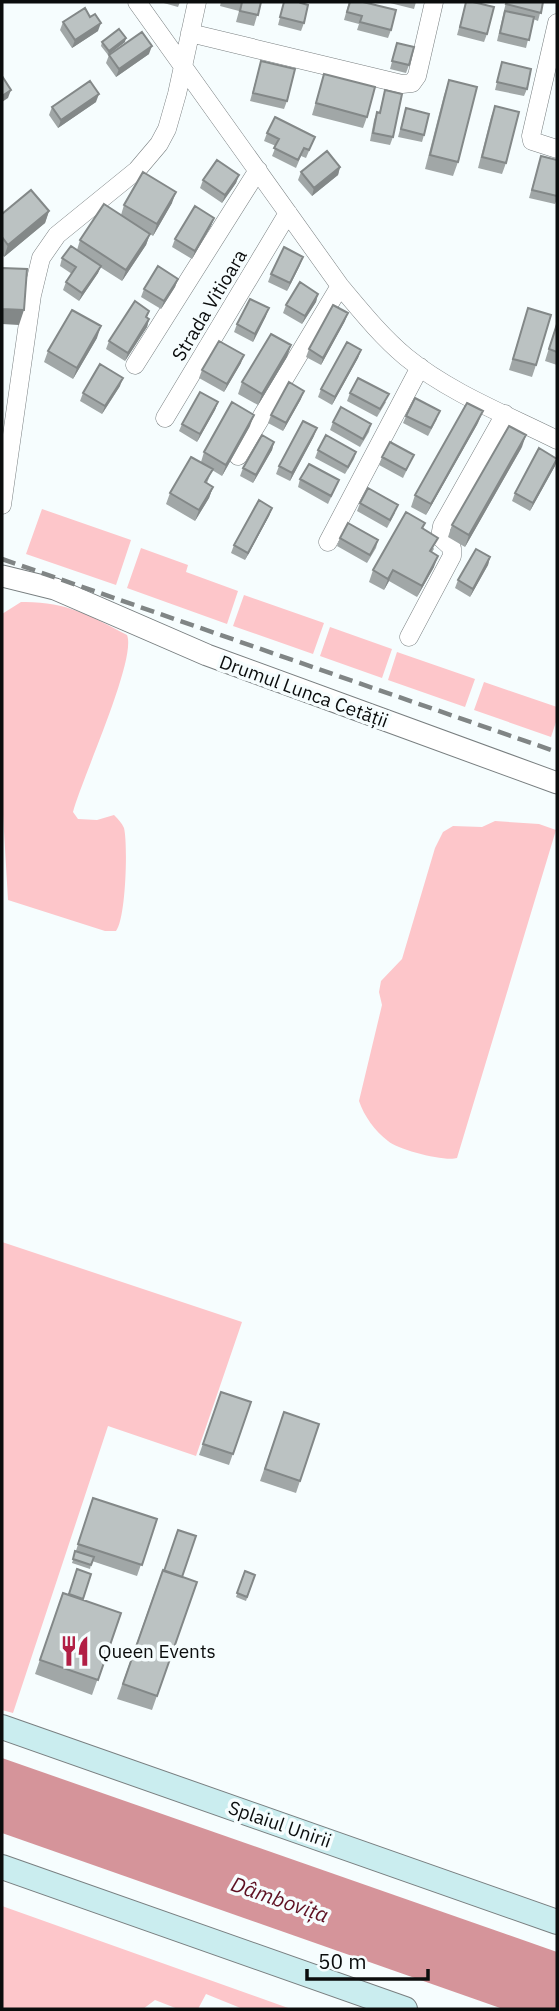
<svg xmlns="http://www.w3.org/2000/svg" width="559" height="2011" font-family="'IBM Plex Sans',sans-serif">
<style>
.green{fill:#fdc6ca}
.water{fill:#d5949a}
.lines{fill:none;stroke-linecap:round;stroke-linejoin:round}
.minor-casing{stroke:#797f80;stroke-width:19}
.tertiary-casing{stroke:#797f80;stroke-width:23}
.secondary-casing{stroke:#797f80;stroke-width:26}
.minor{stroke:#fff;stroke-width:18}
.tertiary{stroke:#fff;stroke-width:21}
.secondary{stroke:#caedef;stroke-width:24}
.rail{stroke:#808585;stroke-width:4.5;stroke-dasharray:14 7;stroke-linecap:butt}
.wall{fill:#a1a7a7}
.shaded-wall{fill:#838888}
.building{fill:#bbc2c2;stroke:#838888;stroke-width:2}
.labels{text-anchor:middle;dominant-baseline:central;stroke-width:7;stroke-linejoin:round;paint-order:stroke}
.street-label{font-size:19px;fill:#0b0d0d;stroke:#f6fdfe}
.poi-label{font-size:19px;fill:#0b0d0d;stroke:#f6fdfe;text-anchor:start}
.water-label{font-size:21px;font-style:italic;fill:#5e1022;stroke:#f6fdfe}
</style>
<rect width="100%" height="100%" fill="#f6fdfe"/>
<path class="green" d="M42,509l89,31 -15,45 -90,-31z
M141,548l47,17 -2,7 52,19 -11,33 -100,-36z
M244,595l80,28 -11,31 -80,-28z
M21,602c44,-1 68,13 106,33 10,24 -45,143 -54,177l5,7 19,1 17,-5c4,4 8,8 10,13 4,16 2,91 -8,103h-11l-97,-31 -6,-103v-183z
M330,627l62,22 -10,29 -62,-22z
M397,652l78,27 -10,28 -77,-27z
M484,682l73,25v12l-6,18 -77,-27z
M495,821l44,3 17,6 -99,328c-11,4 -59,-8 -69,-17 -13,-10 -24,-25 -29,-40l23,-96 -3,-13 2,-11 21,-22 33,-111 8,-16 10,-6 29,1z
M2,1242l240,80 -46,134 -88,-30 -95,287 -11,-3z
M2,1906l289,103h-48l-37,-15 -8,15h-20l-23,-9 -12,9h-141z"/>
<path class="water" d="M2,1758l555,194v57h-54l-501,-176z"/>
<g class="lines">
<defs>
<path id="minor" d="M137,2l203,284c21,25 41,50 66,71 44,36 101,58 151,83
M557,23l-26,113 1,5 25,8
M190,33l212,51 10,-1 5,-7 17,-74
M135,365l123,-195
M165,418l123,-205
M238,456l102,-170
M2,505l30,-210 9,-37 16,-23 80,-65 22,-26 8,-15 10,-35 20,-92
M328,542l92,-175
M409,637l43,-81v-8l-12,-11 2,-11 63,-112"/>
<path id="tertiary" d="M2,576l53,13 152,66 350,128"/>
<path id="secondary" d="M2,1727l555,195
M2,1867l403,142"/>
</defs>
<use href="#minor" class="minor-casing"/>
<use href="#tertiary" class="tertiary-casing"/>
<use href="#secondary" class="secondary-casing"/>
<use href="#minor" class="minor"/>
<use href="#tertiary" class="tertiary"/>
<use href="#secondary" class="secondary"/>
<path class="rail" d="M2,559l555,193"/>
</g>
<path class="wall" d="M160,2h20l-2,5z
M221,2h40l-7,24 -18,-4 3,-11 -19,-5z
M284,2h18l2,21 -3,8 -23,-6z
M349,2l42,28 -3,8 -31,-8 2,-6 -15,-4z
M386,2h30l-2,7z
M466,2l21,32 -3,8 -27,-7z
M506,2h37l-5,19 -5,-2 -7,29 -29,-7z
M63,22l35,9 -26,17 -12,-18z
M102,42h23l-17,13 -7,-9z
M397,43l12,22 -3,8 -16,-4z
M149,54l-33,23 -10,-14 3,-8z
M261,61l26,40 -3,8 -34,-8z
M502,62l25,27 -3,7 -29,-6z
M324,74l43,43 -4,11 -51,-13z
M449,80l9,82 -5,14 -28,-7 19,-74z
M385,90l8,47 -3,8 -20,-4 4,-21 3,-8 2,1z
M96,102l-38,26 -9,-13 3,-8z
M495,106l11,57 -4,11 -24,-6 13,-51z
M406,108l18,27 -2,7 -24,-5z
M267,133l48,4 -9,21 -5,-2 -5,12 -24,-12 4,-10 -12,-5z
M541,156l16,4v39l-2,5 -26,-6z
M340,167l-2,8 -26,21 -14,-16 3,-8z
M239,175l-3,8 -14,20 -22,-15 3,-8z
M172,203l-19,33 -3,-2 -4,11 -24,36 -22,-14 -2,6 -19,28 -16,-11 3,-8 6,-8 -12,-8 2,-8 15,-8 3,-10 41,-25 3,-10z
M49,211l-4,12 -41,34 -2,-3v-40z
M214,218l-3,8 -19,33 -20,-12 3,-8z
M300,265l-13,26 -19,-9 3,-8z
M178,279l-3,8 -14,22 -20,-12 3,-8z
M318,294l-2,8 -14,22 -19,-11 3,-8z
M528,308l8,57 -4,12 -23,-7z
M149,311l-2,6 2,2 -2,8 -22,34 -19,-12 3,-8z
M266,316l-13,26 -19,-10 3,-8z
M345,321l-24,44 -15,-8 3,-8z
M557,322v43l-12,-4z
M97,338l-24,41 -29,-17 4,-11z
M291,345l-4,12 -29,48 -20,-11 4,-12z
M361,350l-3,8 -26,47 -14,-8 3,-8z
M241,363l-17,29 -25,-14 3,-8z
M120,386l-18,28 -22,-13 3,-8z
M350,393l36,9 -9,15 -30,-16z
M301,399l-18,32 -15,-8 3,-8z
M218,402l-3,8 -18,32 -18,-11 3,-7z
M406,416l31,3 -9,17 -25,-13z
M333,422l38,2 -2,8 -9,15 -30,-17z
M478,423l-52,92 -15,-8 4,-12z
M250,426l-28,50 -10,-6 -5,13 6,4 -4,11 -14,23 -29,-17 4,-11 31,-31 3,-10z
M314,436l-24,45 -14,-7 3,-8z
M274,442l-2,8 -19,33 -13,-7 3,-8z
M522,447l-57,100 -17,-10 4,-12z
M318,450l38,2 -2,7 -9,15 -30,-16z
M414,455l-11,23 -24,-13 3,-8z
M557,459l-2,7 -25,45 -18,-10 3,-8z
M300,479l39,1 -11,24 -30,-17z
M360,503l35,10 -8,15 -30,-17z
M272,508l-3,8 -24,44 -14,-7 3,-8z
M425,523l-2,6 11,20 -2,3 2,15 -17,30 -28,-16 -5,9 -15,-8 4,-12z
M340,538l38,2 -2,8 -9,15 -30,-17z
M490,557l-2,8 -18,32 -15,-9 3,-8z
M221,1392l30,10 -22,63 -30,-10z
M284,1412l35,12 -23,69 -36,-12z
M93,1498l64,21 -20,57 -45,-15 -2,8 -18,-6z
M245,1571l10,4 -9,26 -10,-4z
M182,1577l15,5 -45,128 -35,-11 40,-114z
M63,1593l58,20 -29,82 -57,-21z"/>
<path class="shaded-wall" d="M101,23l-3,8 -26,17 3,-8z
M126,38l-1,4 -17,13 1,-4z
M152,46l-3,8 -33,23 3,-8z
M11,90l-3,8 -6,4v-6z
M99,94l-3,8 -38,26 3,-8z
M340,167l-2,8 -26,21 2,-8z
M239,175l-3,8 -14,20 3,-8z
M176,192l-4,11 -19,33 4,-12z
M49,211l-4,12 -41,34 4,-12z
M214,218l-3,8 -19,33 3,-8z
M150,234l-4,11 -24,36 4,-11z
M303,257l-3,8 -13,26 3,-8z
M101,266l-3,7 -19,28 3,-8z
M178,279l-3,8 -14,22 3,-8z
M318,294l-2,8 -14,22 3,-8z
M269,308l-3,8 -13,26 2,-8z
M2,309l22,1 -5,15 -17,-1z
M348,313l-3,8 -24,44 2,-7z
M149,319l-2,8 -22,34 3,-8z
M101,326l-4,12 -24,41 4,-11z
M291,345l-4,12 -29,48 4,-11z
M361,350l-3,8 -26,47 3,-8z
M244,355l-3,8 -17,29 3,-8z
M123,378l-3,8 -18,28 3,-8z
M304,391l-3,8 -18,32 3,-8z
M218,402l-3,8 -18,32 3,-8z
M483,411l-5,12 -52,92 5,-11z
M254,415l-4,11 -28,50 4,-11z
M317,428l-3,8 -24,45 2,-8z
M526,435l-4,12 -57,100 4,-12z
M274,442l-2,8 -19,33 3,-8z
M557,459l-2,7 -25,45 3,-8z
M213,487l-4,11 -14,23 4,-11z
M272,508l-3,8 -24,44 3,-7z
M438,556l-4,11 -17,30 5,-11z
M490,557l-2,8 -18,32 3,-8z
M393,570l-4,11 -5,9 4,-11z"/>
<path class="building" d="M242,2h19l-3,13 -18,-4z
M284,2h18l-1,1 7,2 -4,18 -24,-6z
M350,2h13l33,8 -5,20 -31,-8 2,-6 -15,-4z
M466,2h7l21,5 -7,27 -27,-7z
M507,2h36l-2,11 -35,-9z
M85,8l5,9 5,-3 6,9 -26,17 -12,-18z
M505,11l29,6 -5,23 -29,-7z
M119,29l7,9 -17,13 -7,-9z
M142,32l10,14 -33,23 -10,-14z
M397,43l17,4 -5,18 -17,-4z
M261,61l34,8 -8,32 -34,-8z
M502,62l29,7 -4,20 -30,-7z
M324,74l51,13 -8,30 -51,-14z
M2,76l9,14 -9,6z
M449,80l28,7 -19,75 -28,-7z
M90,81l9,13 -38,26 -9,-13z
M385,90l17,4 -9,43 -20,-4 4,-21 3,1z
M495,106l24,6 -13,51 -24,-6z
M406,108l23,6 -5,21 -23,-6z
M275,117l40,20 -6,13 -5,-2 -6,12 -24,-12 5,-9 -12,-6z
M327,151l13,16 -26,21 -13,-16z
M541,156l16,4v36l-25,-6z
M217,160l22,15 -14,20 -22,-15z
M143,172l33,20 -19,32 -33,-19z
M31,190l18,21 -41,34 -6,-8v-23z
M104,204l46,30 -24,36 -46,-30z
M195,206l19,12 -19,33 -20,-12z
M71,246l30,20 -19,27 -16,-11 10,-15 -14,-9z
M284,247l19,10 -13,26 -19,-9z
M158,266l20,13 -14,22 -20,-12z
M2,268l25,1 -3,41 -22,-1z
M300,282l18,12 -13,22 -19,-11z
M250,299l19,9 -14,26 -18,-10z
M135,301l14,10 -3,6 3,2 -21,34 -19,-12z
M333,305l15,8 -25,45 -14,-9z
M528,308l23,7 -15,50 -23,-6z
M72,310l29,16 -24,42 -29,-17z
M557,324v28l-8,-3z
M271,334l20,11 -29,49 -20,-12z
M219,341l25,14 -17,29 -25,-14z
M347,342l14,8 -26,47 -14,-8z
M100,364l23,14 -18,28 -22,-13z
M358,378l31,16 -9,15 -30,-16z
M289,382l15,9 -18,32 -15,-8z
M200,392l18,10 -18,32 -18,-10z
M415,398l25,13 -9,17 -25,-12z
M232,402l22,13 -28,50 -22,-13z
M467,403l16,8 -52,93 -16,-9z
M341,407l30,17 -8,15 -30,-17z
M303,421l14,7 -25,45 -13,-7z
M509,426l17,9 -57,100 -17,-10z
M262,435l12,7 -18,33 -13,-7z
M326,435l30,17 -8,15 -30,-17z
M390,442l24,13 -8,15 -24,-13z
M539,448l18,11 -24,44 -18,-10z
M191,457l22,12 -8,13 8,5 -14,23 -29,-17z
M309,464l30,16 -8,16 -31,-17z
M368,488l30,17 -8,15 -30,-17z
M259,500l13,8 -24,45 -14,-8z
M406,512l19,11 -3,5 16,10 -8,13 8,5 -16,30 -29,-16 -5,9 -15,-9z
M348,523l30,17 -8,15 -30,-17z
M476,549l14,8 -17,32 -15,-9z
M221,1392l30,10 -18,52 -30,-10z
M284,1412l35,12 -19,57 -35,-12z
M93,1498l64,21 -15,46 -64,-21z
M178,1530l18,6 -14,41 -18,-6z
M75,1551l19,6 -3,8 -18,-6z
M77,1569l14,5 -8,25 -14,-5z
M163,1570l34,12 -40,114 -34,-12z
M245,1571l10,4 -8,22 -10,-4z
M63,1593l58,20 -23,67 -58,-20z"/>
<defs>
<symbol id="restaurant-bare" viewBox="-9 -9 18 18"><path d="M-5-6h1v4h1v-4h1v4h1v-4h1v5L-1.5 .5V6h-2V.5L-5-1ZM5-6V6H3V1.5H1.5Q1.5-4 5-6Z" fill="#b11f45" stroke="#f6fdfe" stroke-width="2.5" paint-order="stroke"/></symbol>
</defs>
<g fill-rule="evenodd">
<use href="#restaurant-bare" x="53" y="1629" width="44" height="44"/>
</g>
<g class="labels">
<g class="street-label">
<text transform="translate(209 305) rotate(-59)">Strada Vitioara</text>
<text transform="translate(304 691) rotate(20)">Drumul Lunca Cetății</text>
<text transform="translate(280 1824) rotate(19)">Splaiul Unirii</text>
</g>
<g class="poi-label">
<text x="98" y="1651">Queen Events</text>
</g>
<g class="water-label">
<text transform="translate(280 1899) rotate(19)">Dâmbovița</text>
</g>
</g>
<rect width="559" height="2011" fill="none" stroke="#0b0d0d" stroke-width="7"/>
<path d="M307 1969v10h121v-10" fill="none" stroke="#0b0d0d" stroke-width="3.5"/>
<text x="318" y="1969" font-size="21" fill="#0b0d0d" stroke="#f6fdfe" stroke-width="5" paint-order="stroke">50 m</text>
</svg>
